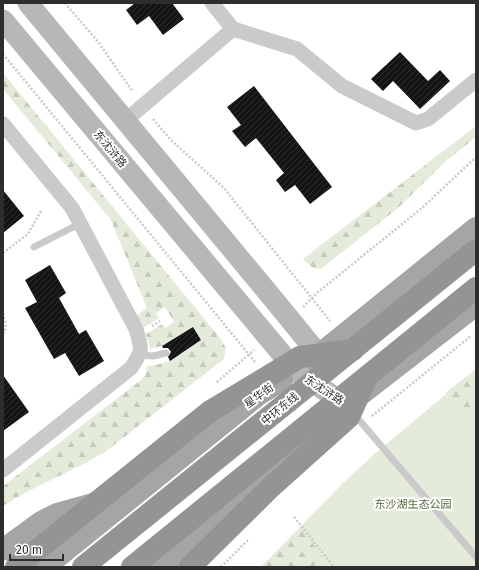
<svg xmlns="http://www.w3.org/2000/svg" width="479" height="570" font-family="'Fira Sans','Noto Sans SC',sans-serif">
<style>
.green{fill:#e5ebda}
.forest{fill:url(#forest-firs)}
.building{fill:url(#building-hatch)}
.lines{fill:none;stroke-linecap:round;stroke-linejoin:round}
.path{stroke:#cacaca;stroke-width:2.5;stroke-dasharray:2 2;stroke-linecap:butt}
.lane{stroke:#cacaca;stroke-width:7}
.street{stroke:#cacaca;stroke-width:15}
.secondary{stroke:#b7b7b7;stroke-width:21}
.primary{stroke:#a5a5a5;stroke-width:22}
.highway{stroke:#949494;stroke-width:22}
.labels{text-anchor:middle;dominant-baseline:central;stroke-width:4;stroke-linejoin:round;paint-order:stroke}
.street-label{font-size:11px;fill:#2d2d2d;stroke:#fff}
.park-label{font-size:11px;fill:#55683b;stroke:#fff}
</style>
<defs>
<pattern id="forest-firs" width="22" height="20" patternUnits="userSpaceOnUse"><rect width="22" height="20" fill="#e5ebda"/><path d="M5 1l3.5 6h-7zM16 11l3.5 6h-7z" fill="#c5cabb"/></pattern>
<pattern id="building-hatch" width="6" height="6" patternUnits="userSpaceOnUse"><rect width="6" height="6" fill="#141414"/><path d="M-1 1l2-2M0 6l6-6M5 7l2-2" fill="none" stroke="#2e2e2e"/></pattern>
</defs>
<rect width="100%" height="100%" fill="#fff"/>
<path class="green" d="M476,369v198h-215l81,-83 30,-28z"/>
<path class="forest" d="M3,73l217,265 6,10 -2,11 -119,93c-33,20 -70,33 -102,54v-20l138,-106 5,-6 1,-8c22,-1 37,-14 54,-26l-8,-13 -31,19 -12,3 -4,-15 16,-10 3,4 9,-6 -9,-15 -9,6 3,5 -16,10 -7,-12 11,-8 -36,-88 -108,-131z
M476,126v11l-30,24 -48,47 -77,61 -8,-1 -10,-9z
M476,369v60l-31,-36z
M301,527l29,40h-69z"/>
<path class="building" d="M135,3h37l12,16 -21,16 -14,-19 -12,9 -11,-15z
M400,52l28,29 12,-11 10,11 -30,28 -27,-28 -10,10 -12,-12z
M254,86l78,101 -22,17 -15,-19 -10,7 -9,-12 8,-7 -28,-35 -11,9 -13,-16 9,-6 -14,-18z
M3,190l21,26 -21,17z
M50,265l16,28 -7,5 20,36 7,-4 18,31 -25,15 -14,-23 -11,6 -29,-51 12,-6 -12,-22z
M193,327l8,13 -31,21 -2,-4 3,-5 -3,-4h-5l-1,-2z
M3,375l26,37 -26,19z"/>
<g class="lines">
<path class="path" d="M65,3l34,40 34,49
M3,54l252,308
M153,119l18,21 53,48 106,133
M3,253l25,-19 14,-25
M303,307l15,-15 104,-84 54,-51
M3,313l3,14 -3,8
M152,326l8,-5
M217,382l37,-32
M372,416l99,-80
M294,517l40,50
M221,567l28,-28"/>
<path class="lane" d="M34,247l47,-24
M140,355l13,1 13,-3
M354,414l122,143"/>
<path class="street" d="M212,3l21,26 64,20 45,37 74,37 12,-4 48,-39
M126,120l107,-91
M3,124l69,84 64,121c6,20 7,22 -5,39l-128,102"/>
<path class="secondary" d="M28,3l251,303 40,49 7,13
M3,20l294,352 50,33"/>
<path class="primary" d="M314,359l162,-131
M3,550l38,-28 16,-8 39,-11
M45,567l213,-172 24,-15
M161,567l186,-162 129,-100"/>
<path class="highway" d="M16,567l193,-155 91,-55 53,-7
M83,567l393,-317
M132,567l344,-279
M190,567l81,-80 78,-70 17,-38"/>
</g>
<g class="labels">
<g class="street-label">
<text transform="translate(110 149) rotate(50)">东沈浒路</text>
<text transform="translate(324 390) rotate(33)">东沈浒路</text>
<text transform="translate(259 396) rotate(-36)">星华街</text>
<text transform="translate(280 409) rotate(-39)">中环东线</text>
</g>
<g class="park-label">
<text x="413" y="504">东沙湖生态公园</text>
</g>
</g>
<rect width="479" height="570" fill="none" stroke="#2d2d2d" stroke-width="8"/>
<path d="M10 554v6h53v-6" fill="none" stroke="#2d2d2d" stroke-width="2"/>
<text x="16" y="554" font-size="12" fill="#2d2d2d" stroke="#ffffff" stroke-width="3" paint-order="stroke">20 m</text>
</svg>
